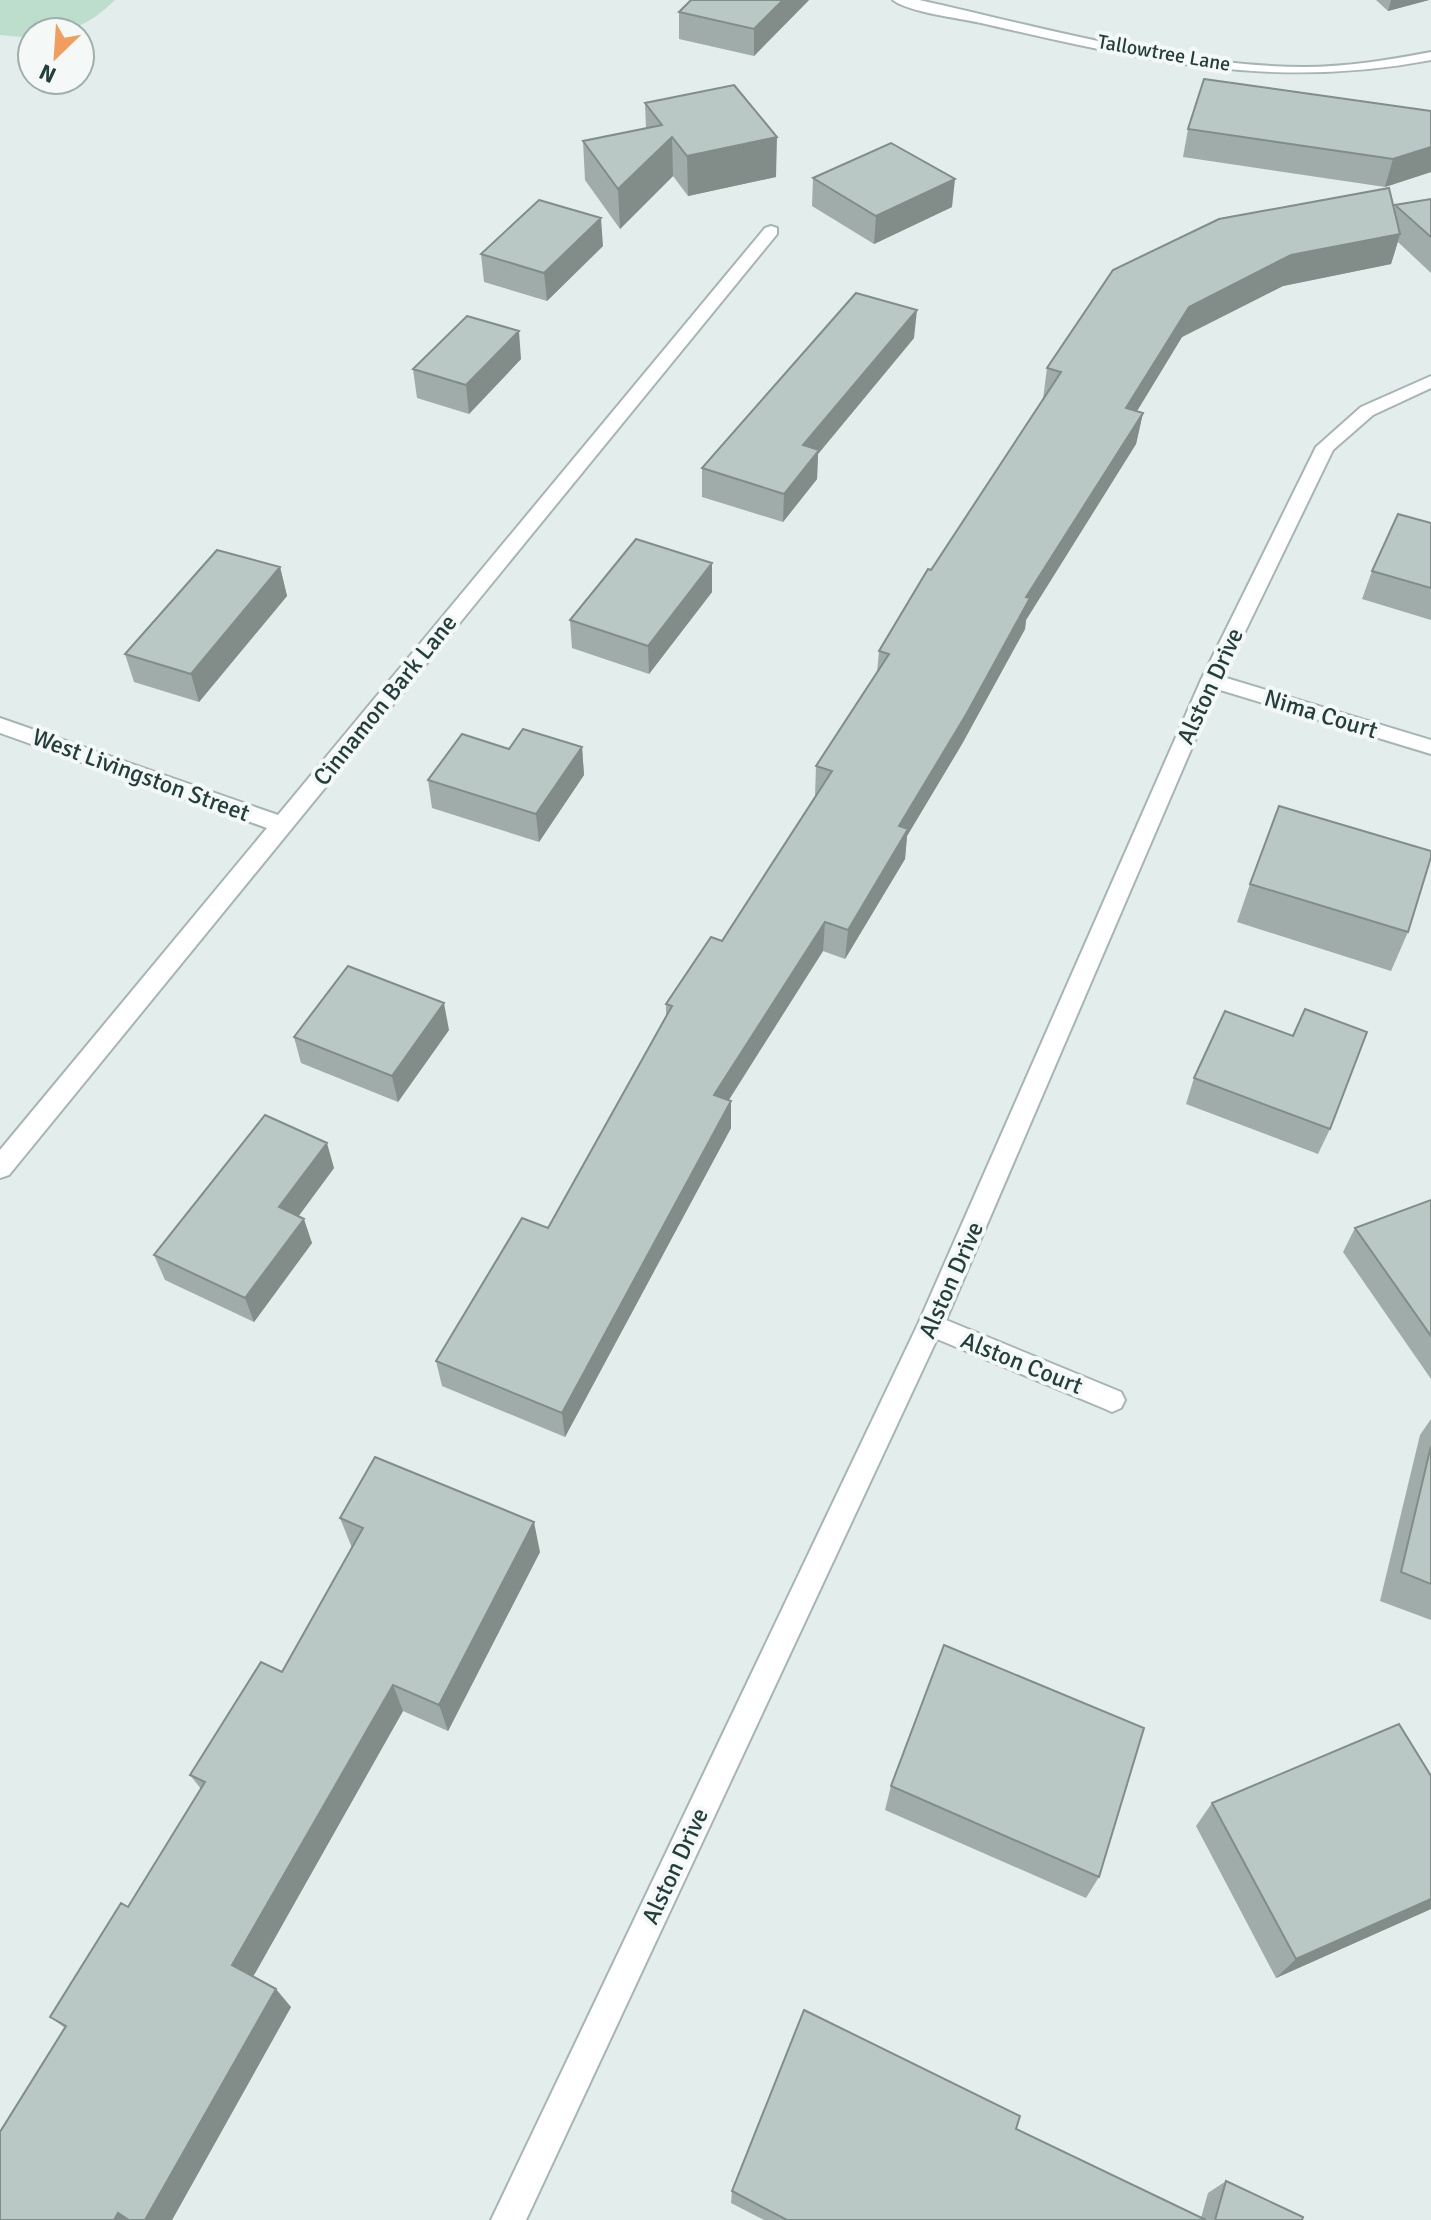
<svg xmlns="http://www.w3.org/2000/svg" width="1431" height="2220" font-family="Signika,sans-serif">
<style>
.green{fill:#bddecc}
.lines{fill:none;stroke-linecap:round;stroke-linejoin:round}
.street-casing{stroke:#a6b5b3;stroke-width:4}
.street{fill:#fff;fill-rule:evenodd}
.wall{fill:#9faca9}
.shaded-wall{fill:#828c89}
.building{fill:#b9c8c4;stroke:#828c89;stroke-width:2}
.labels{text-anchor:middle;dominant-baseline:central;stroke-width:8;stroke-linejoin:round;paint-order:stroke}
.far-street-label{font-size:20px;fill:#233f3c;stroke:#f4f9f8}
.street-label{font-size:24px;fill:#233f3c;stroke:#f4f9f8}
</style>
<rect width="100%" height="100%" fill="#e3edeb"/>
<path class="green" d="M0,0h115c-29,27 -43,32 -83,32v6l-32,-3z"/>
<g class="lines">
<defs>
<path id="street" d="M893,0h26c126,28 255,66 385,67 43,0 85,-7 127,-15v8c-161,31 -294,-1 -450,-37 -22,-5 -73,-11 -88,-23z
M771,226l6,2v6l-768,941 -9,3v-28l267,-322 -267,-95v-15l278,97 487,-587z
M1431,376v12l-58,27 -40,35 -110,227 208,63v14l-214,-65 -271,631 175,72 4,8 -4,8 -9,4 -9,-4 -166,-69 -411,881h-35l427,-896 283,-644 115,-233 45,-40z"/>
</defs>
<use href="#street" class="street-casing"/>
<use href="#street" class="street"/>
</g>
<path class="wall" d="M691,0h118l-55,56 -75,-17v-27z
M1376,0h53l-41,11z
M645,103l131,74 -88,19 -15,-20 -53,53 -35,-49 -2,-39 63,-13z
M1431,111v61l-46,15 -202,-30 5,-28z
M813,178l139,29 -78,37 -62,-38z
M1431,199v74l-33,-31 -7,22 -108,22 -101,51 -45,74 6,2 -7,31 -110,176 -1,9 -63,115 -55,92 -2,23 -60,100 -22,-8 -94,149 2,28 -166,309 -123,-51 -6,-25 112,-133 118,-210v-14l56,-63 94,-145h-1l1,-30 61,-93 2,-22 164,-252 4,-31 347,-159 1,-4z
M603,246l-56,55 -63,-19 -3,-28z
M914,338l-96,116 -1,25 -34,43 -81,-25v-29z
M521,359l-52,55 -52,-16 -4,-29z
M1431,523v97l-69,-21 10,-28z
M712,563v29l-63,82 -77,-26 -2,-28z
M280,567l7,29 -88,106 -65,-20 -9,-28z
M582,747l2,28 -45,67 -107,-34 -4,-28 81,-31z
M1250,884l158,48 -17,39 -154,-49z
M449,1030l-51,72 -97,-39 -7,-26z
M1194,1078l136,51 -12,25 -132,-50z
M334,1168l-36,48 14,27 -58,79 -89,-42 -11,-25z
M1431,1200v179l-88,-127 12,-24z
M1431,1419v201l-51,-19 40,-166z
M340,1518l200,34 -92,179 -45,-20 -150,265 38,31 -119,213h-172l65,-192 -15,-11 78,-110 73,-118 -11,-14 92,-103 70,-124z
M1431,1776v133l-155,69 -80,-152 16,-23z
M891,1786l208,91 -13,21 -201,-88z
M1016,2129l185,89 7,-25 18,-12 76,39h-538l-33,-17 1,-12z"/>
<path class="shaded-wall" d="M783,0h26l-55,56v-27z
M1391,0h38l-41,11z
M672,137l1,39 -53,53 -2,-40z
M777,137l-1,40 -88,19 -1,-40z
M1431,147v25l-46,15 8,-28z
M955,179l-3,28 -78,37 2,-28z
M601,218l2,28 -56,55 -3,-28z
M1400,234l-9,30 -108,22 -101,51 -62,102 6,-31 63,-101 102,-52z
M917,310l-3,28 -96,116 -1,25 -34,43 1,-28 19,-49z
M519,331l2,28 -52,55 -3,-29z
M1143,413l-7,31 -110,176 -1,9 -63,115 -55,92 -2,23 -60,100 3,-29 51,-104 127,-229z
M712,563v29l-63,82 -1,-28z
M280,567l7,29 -88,106 -8,-28z
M582,747l2,28 -45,67 -3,-28z
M825,922l-2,29 -109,172v-28z
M444,1003l5,27 -51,72 -6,-26z
M731,1101v27l-166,309 -3,-24z
M327,1143l7,25 -47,64 -8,-25z
M304,1219l8,24 -58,79 -9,-24z
M534,1522l6,30 -92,179 -9,-26z
M393,1685l10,26 -154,273 -17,-19z
M1431,1899v10l-155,69 20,-19z
M276,1989l15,18 -119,213h-27z
M118,2213l13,7h-17z"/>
<path class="building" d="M691,0h92l-29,29 -75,-17z
M1204,79l227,32v36l-38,12 -205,-30z
M734,85l43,52 -90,19 -15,-19 -54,52 -35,-48 79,-16 -17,-22z
M891,143l64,36 -79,37 -63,-38z
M1389,188l11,46 -109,21 -102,52 -63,101 17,5 -117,184 4,1 -63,115 -68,113 9,3 -60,101 -23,-8 -111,173 17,6 -169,312 -126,-52 86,-143 26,10 124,-222 -6,-2 45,-67 11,4 110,-170 -16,-5 73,-112 -10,-3 49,-82 3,1 130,-198 -14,-4 66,-98 106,-51z
M1431,199v38l-36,-32z
M539,200l62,18 -57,55 -63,-19z
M856,293l61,17 -114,135 16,5 -35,44 -82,-26z
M467,316l52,15 -53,54 -53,-16z
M1398,514l33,9v65l-59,-17z
M636,539l76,24 -64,83 -78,-26z
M217,550l63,17 -89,107 -66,-20z
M523,729l59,18 -46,67 -108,-34 34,-46 47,15z
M1279,806l152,45v6l-23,75 -158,-48z
M348,966l96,37 -52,73 -98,-39z
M1305,1009l62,23 -37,97 -136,-51 31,-67 68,25z
M265,1115l62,28 -48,64 25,12 -59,79 -91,-43z
M1431,1200v136l-76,-108z
M1431,1446v138l-30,-12z
M375,1457l159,65 -95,183 -46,-20 -161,280 44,24 -131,231h-16l-11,-7 -4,7h-114v-88l66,-106 -16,-9 71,-114 7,4 77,-125 -15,-7 71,-113 21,10 81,-144 -23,-10z
M944,1645l200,83 -45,149 -208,-91z
M1399,1724l32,52v123l-135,60 -84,-156z
M804,2010l216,106 -4,13 190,91h-419l-55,-29z
M1226,2181l77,36 -1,3h-87z"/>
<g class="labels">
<g class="far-street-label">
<text transform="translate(1164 53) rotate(10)">Tallowtree Lane</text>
</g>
<g class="street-label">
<text transform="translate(1210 686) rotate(-65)">Alston Drive</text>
<text transform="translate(385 700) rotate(-51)">Cinnamon Bark Lane</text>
<text transform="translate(1321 714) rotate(17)">Nima Court</text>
<text transform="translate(141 775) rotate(20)">West Livingston Street</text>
<text transform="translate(951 1280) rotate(-66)">Alston Drive</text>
<text transform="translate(1022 1363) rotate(22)">Alston Court</text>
<text transform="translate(675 1866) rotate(-65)">Alston Drive</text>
</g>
</g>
<g transform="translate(56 56) rotate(205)"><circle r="38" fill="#f4f9f8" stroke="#a0afad" stroke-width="2"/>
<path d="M0-6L14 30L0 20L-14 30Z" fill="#f19d5e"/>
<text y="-12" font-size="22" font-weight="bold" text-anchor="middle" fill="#233f3c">N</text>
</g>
</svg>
